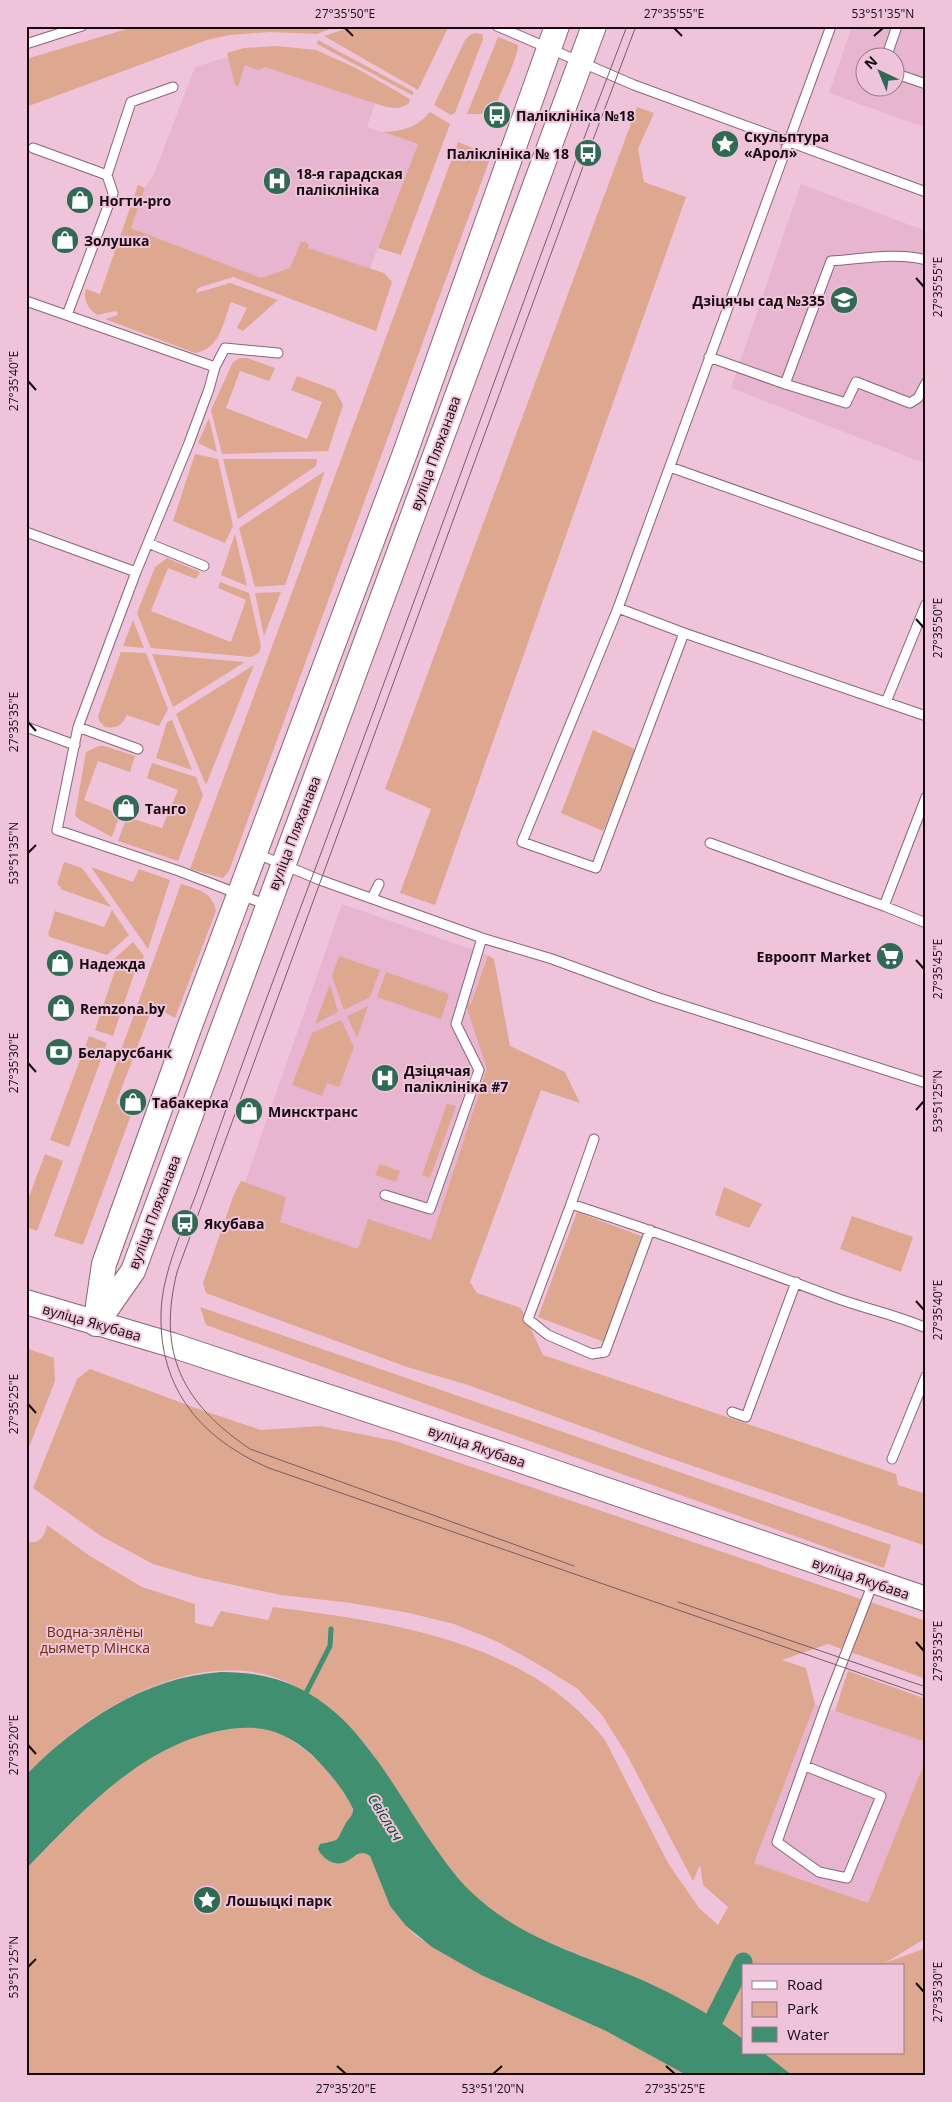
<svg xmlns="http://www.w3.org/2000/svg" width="952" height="2102" font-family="'Open Sans',sans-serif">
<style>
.built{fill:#e7b5d0;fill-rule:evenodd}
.green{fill:#dda88f}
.water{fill:#418f71}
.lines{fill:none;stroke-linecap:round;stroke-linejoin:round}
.stream{stroke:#418f71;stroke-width:5}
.canal{stroke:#418f71;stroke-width:19}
.lane-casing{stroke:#8a6478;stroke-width:11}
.secondary-casing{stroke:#8a6478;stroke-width:26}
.lane{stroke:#fff;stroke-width:9}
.secondary{stroke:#fff;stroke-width:24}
.tram{stroke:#765c6a;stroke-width:1}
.ticks{fill:none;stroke:#160910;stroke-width:2}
.labels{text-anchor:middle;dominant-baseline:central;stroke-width:4;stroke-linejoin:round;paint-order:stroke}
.poi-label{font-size:14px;font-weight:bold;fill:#160910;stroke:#efc4da;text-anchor:start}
.street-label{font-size:14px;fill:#160910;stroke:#efc4da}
.park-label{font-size:14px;fill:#692d0b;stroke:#efc4da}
.water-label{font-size:15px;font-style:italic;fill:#064a35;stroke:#efc4da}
.neatline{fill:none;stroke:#160910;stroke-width:2}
.ticks-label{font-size:12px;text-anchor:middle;fill:#160910}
</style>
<rect width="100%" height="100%" fill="#efc4da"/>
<path class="built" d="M852,26h74v102l-97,-35zM864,58h30v30h-30z
M258,52l121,41 -12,34 51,17 -48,124 -109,10 -130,-50 14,-40 9,-14 41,-107 29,-9z
M801,184l125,47v233l-195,-76z
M342,904l146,51 -17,50 20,64 -59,175 -67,25 -91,-32 -30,-52z
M815,1704l111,38v18l-58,143 -114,-40z"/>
<path class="green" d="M137,26h201l-21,8 -47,-2 -41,3 -22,5 -181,67v-48z
M354,26h93v4l-29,60 -94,-54z
M474,33l8,1 1,5 -28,74 -4,2 -17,-10 31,-65 5,-5z
M498,37l20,8c0,13 -19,50 -24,65l-13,4h-14z
M318,40l96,52 -2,3 -95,-51z
M277,46l39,4 40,18 54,31 -1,4c-7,6 -17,6 -26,3l-118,-39 -7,3 -13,-5 -7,22 -3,-2 -8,-32 17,-5z
M637,107l17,6 -16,36 6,33 42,15 -251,708 -35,-12 31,-84 -46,-20z
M430,112l20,12 -49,131 -23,-7 40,-104 -35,-12c20,-1 33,-4 47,-20z
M458,142l33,14 -262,715 -6,7 -33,-9z
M138,185l7,3 -14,40 130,50 29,-10 11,-26h4l4,3 -1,3 76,25 8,9 -16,49 -143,-54 -35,11 -2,5 34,-10 48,17 -35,31 -6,-3 10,-20 -16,-6c-8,21 -11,47 -36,51l-90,-34 13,-4 -2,-4 -19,4c-9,-7 -14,-14 -11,-26l14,5z
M240,358h7l28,10 -6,13 -29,-10 -14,37 81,31 15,-37 -31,-12 6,-14 38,14 8,15 -15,46 -106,3 -11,-44 22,-48z
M209,418l8,34 -19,-9z
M195,454l23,5 15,67 -8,17 -52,-22z
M223,459h94l-1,7 -78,53z
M325,471l-40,114 -30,2 -16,-59z
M235,534l12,52 -26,-11z
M167,558l33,14 -4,7 -28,-11 -17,43 80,31 15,-42 -28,-12 2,-6 29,11 12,53 -2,7 -8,4 -100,-9 -14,-35 18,-46z
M281,592l-17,44 -9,-43z
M133,620l11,28 -21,-2z
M121,652l25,1 22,56 -9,17 -32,-11c-5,10 -9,14 -22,12l-6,-6 -1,-5z
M152,654l93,8 -72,45z
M254,665l-48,120 -30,-71z
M172,720l20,50 -36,-12 11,-36z
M593,730l44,20 -34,81 -42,-18z
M99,746h5l31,10 -5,16 -32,-11 -14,39 36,14 -8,23 -32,-17 -5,-5 11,-63z
M152,763l44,14 7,18 -25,66 -60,-20 9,-24 35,11 16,-38 -31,-12z
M64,862l18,6 29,39 -51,-18 1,-2 -4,-3z
M91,867l42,15 6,-13 31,11 -22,69z
M181,884c16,5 32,8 35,27l-41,107 -22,-12 -37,97 15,12 -48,130 -29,-9z
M112,910l17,25 -22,20 -57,-18 -2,-3 7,-23 49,16z
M133,942l11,14 -4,10 -26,-7z
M488,955l6,4 16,87 55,26 15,31 -39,-13 -71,192 7,11 44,15 22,47 353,119 2,11 28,9v52l-268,-92 -190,-69 -61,-18 -201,-74 -3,-10 31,-89 7,-13 45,16 -6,25 78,27 10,-30 63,21 56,-171 -20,-61 1,-4h3z
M339,956l41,14 -10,27 -26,13 -12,-34z
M117,965l18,6 -22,65 -18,-6z
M386,972l63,22 -8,25 -64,-22z
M330,984l8,28 -23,12z
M368,1006l-11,32 -10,-22z
M341,1020l13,27 -15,40 -12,-4 -5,13 -30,-11 20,-52z
M89,1036l18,7 -38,104 -19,-7z
M447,1103l9,3 -26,72 -8,-3z
M45,1154l18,7 -26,70 -11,-4v-22z
M380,1164l20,7 -4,11 -21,-7z
M724,1187l38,17 -13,24 -34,-13z
M577,1212l67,25 -40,105 -66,-25z
M852,1216l61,21 -12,35 -61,-23z
M200,1307l691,238 -7,23 -678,-243z
M26,1348l28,10 1,23 -29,74z
M90,1369l114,42 57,19 59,-4 75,15 531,180v58l-98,-35 -46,16 24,8 9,36 -61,159 114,40 58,-144v179l-41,25 41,-15v128h-133l-29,-23h139v-87h-160v73c-65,-49 -144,-75 -219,-107 -14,-9 -28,-17 -41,-28 -46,-41 -78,-102 -112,-153 -15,-19 -29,-29 -48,-43 -11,-8 -22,-19 -34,-25 -75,-36 -172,11 -230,61 -11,10 -22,21 -33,31v-234c13,5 19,-5 21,-16l43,31 52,31 53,17v19l17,4 9,-16 47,9 5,-13c116,15 255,33 332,133l63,123 31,45 19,17 10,-18 -25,-22 -3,-20 -7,16 -66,-126 -25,-40 -24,-26 -42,-26 -40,-22 -42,-17 -45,-11 -58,-10 -70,-8 -80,-17 -48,-14 -52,-28 -68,-48 44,-109z
M848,1671l78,28v43l-91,-31z
M240,1727c12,0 23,0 35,4 23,8 77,57 78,82l-14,25 -8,5h-8l27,16 12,-7 8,4 20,50 16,20 10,10 65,39 125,56 82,45h-662v-207c47,-46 93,-101 154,-127 19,-8 40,-11 60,-15z"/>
<path class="water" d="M221,1672c112,-1 150,79 204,161 14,20 27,40 44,57 50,49 111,63 173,90 36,16 70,35 101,59v14h21l29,23h-105l-82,-45 -125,-56 -49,-28 -26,-21 -16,-20 -20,-50c-11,-8 -15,2 -25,6 -11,5 -23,-4 -27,-13l2,-5c23,-5 15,-2 26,-21 3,-5 7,-7 7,-14 -9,-20 -25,-38 -41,-54 -31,-28 -58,-32 -98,-23 -78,18 -134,82 -188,137v-94c52,-53 119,-98 195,-103z"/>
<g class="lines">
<path class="stream" d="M304,1697l26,-51 1,-17"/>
<path class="canal" d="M703,2041l40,-79"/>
<defs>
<path id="lane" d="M497,26l137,59 292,107
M26,44l56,-18
M886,58l11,-32
M894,73l32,11
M33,148l74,27 6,18 -46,122
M107,175l24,-73 42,-15
M26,301l189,66
M709,357l76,27 61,19 10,-21 54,21 8,-5 8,-15
M785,384l46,-123c29,-2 68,-9 95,-1
M670,467l256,91
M26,532l110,40
M148,543l56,23
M618,608l66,25 -88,235 -74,-26 96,-234 213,-582
M684,633l242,83
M886,702l40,-98
M26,727l49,18
M78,727l60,22
M710,843l174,63 42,-109
M255,853l65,27 162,58 70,21 104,38 270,86
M372,898l7,-14
M267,905l-88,-34 -122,-41 21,-103 58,-155 53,-129 20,-54 6,-22 10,-19 53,5
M884,906l42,17
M594,1139l-23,65c89,29 177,61 265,94 30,11 61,17 90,30
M385,1195l45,14 49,-139 -23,-46 26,-86
M571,1204l-43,115 20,16 44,19 13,-2 45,-122
M732,1412l14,5 50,-135
M892,1459l34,-83
M805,1766l76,30 -34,82 -28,-6 -42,-30 48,-135 48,-124"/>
<path id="secondary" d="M26,1302l146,43 338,112 416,142
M96,1319l8,-55 84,-233 217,-578 152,-427
M96,1324l37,-53 461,-1245"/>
</defs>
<use href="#lane" class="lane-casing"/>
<use href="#secondary" class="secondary-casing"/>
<use href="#lane" class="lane"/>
<use href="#secondary" class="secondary"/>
<path class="tram" d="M627,26l-46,120c-100,270 -197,541 -299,811 -29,77 -57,154 -84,232 -14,38 -36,83 -37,124 -2,77 41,126 108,155l657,228
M574,1566l-324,-117c-68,-46 -93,-96 -73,-177l411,-1119 48,-127
M678,1602l248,85"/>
</g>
<path class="ticks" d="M345,28l8,8M674,28l8,8M874,36l9,-8M916,278l8,9M28,381l8,9M916,619l8,9M28,722l8,9M28,853l8,-8M916,960l8,9M28,1063l8,9M916,1110l8,-9M916,1301l8,9M28,1404l8,9M916,1642l8,9M28,1745l8,9M28,1967l8,-8M916,1983l8,9M337,2066l9,8M666,2066l9,8M493,2074l9,-8"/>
<defs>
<symbol id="bus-disc" viewBox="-11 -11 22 22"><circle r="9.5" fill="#306a54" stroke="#efc4da"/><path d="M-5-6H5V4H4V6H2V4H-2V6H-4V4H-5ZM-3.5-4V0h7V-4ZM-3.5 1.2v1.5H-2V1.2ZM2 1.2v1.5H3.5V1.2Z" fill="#fff"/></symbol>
<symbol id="sight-disc" viewBox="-11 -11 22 22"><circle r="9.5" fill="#306a54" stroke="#efc4da"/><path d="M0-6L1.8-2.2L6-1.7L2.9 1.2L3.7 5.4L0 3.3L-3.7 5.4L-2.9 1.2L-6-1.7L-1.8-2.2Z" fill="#fff"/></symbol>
<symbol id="hospital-disc" viewBox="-11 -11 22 22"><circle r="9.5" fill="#306a54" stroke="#efc4da"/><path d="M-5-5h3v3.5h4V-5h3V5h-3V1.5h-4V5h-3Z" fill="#fff"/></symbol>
<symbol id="shop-disc" viewBox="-11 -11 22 22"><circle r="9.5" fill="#306a54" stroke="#efc4da"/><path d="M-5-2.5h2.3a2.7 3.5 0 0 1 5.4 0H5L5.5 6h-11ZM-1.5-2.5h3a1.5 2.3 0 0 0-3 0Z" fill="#fff"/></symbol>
<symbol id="school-disc" viewBox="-11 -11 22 22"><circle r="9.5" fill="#306a54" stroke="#efc4da"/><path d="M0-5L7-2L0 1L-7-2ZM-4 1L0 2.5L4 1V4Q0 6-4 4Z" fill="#fff"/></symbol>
<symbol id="supermarket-disc" viewBox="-11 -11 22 22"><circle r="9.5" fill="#306a54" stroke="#efc4da"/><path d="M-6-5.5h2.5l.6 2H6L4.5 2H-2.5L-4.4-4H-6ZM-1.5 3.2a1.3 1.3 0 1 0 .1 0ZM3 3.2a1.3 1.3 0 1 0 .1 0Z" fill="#fff"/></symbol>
<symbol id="bank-disc" viewBox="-11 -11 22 22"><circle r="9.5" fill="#306a54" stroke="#efc4da"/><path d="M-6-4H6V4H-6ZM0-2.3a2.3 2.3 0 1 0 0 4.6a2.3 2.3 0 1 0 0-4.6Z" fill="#fff"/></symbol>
</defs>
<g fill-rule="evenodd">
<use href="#bus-disc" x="481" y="99" width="32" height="32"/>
<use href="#sight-disc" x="709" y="128" width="32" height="32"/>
<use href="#bus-disc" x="572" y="137" width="32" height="32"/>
<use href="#hospital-disc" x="261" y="165" width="32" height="32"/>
<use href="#shop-disc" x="64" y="184" width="32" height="32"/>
<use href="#shop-disc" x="49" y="224" width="32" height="32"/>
<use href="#school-disc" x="828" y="284" width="32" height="32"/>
<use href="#shop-disc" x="110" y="792" width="32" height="32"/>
<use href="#supermarket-disc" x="874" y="940" width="32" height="32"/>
<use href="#shop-disc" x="44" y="947" width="32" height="32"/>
<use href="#shop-disc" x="45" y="992" width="32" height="32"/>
<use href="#bank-disc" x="43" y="1036" width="32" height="32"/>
<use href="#hospital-disc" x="369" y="1062" width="32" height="32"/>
<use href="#shop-disc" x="117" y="1086" width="32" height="32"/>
<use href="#shop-disc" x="233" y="1095" width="32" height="32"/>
<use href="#bus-disc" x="169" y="1207" width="32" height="32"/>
<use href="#sight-disc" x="191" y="1884" width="32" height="32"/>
</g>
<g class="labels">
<g class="poi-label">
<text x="516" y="115">Паліклініка №18</text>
<text x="744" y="136">Скульптура<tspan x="744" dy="16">«Арол»</tspan></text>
<text x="569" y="153" text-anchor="end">Паліклініка № 18</text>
<text x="296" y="173">18-я гарадская<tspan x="296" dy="16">паліклініка</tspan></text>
<text x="99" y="200">Ногти-pro</text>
<text x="84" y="240">Золушка</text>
<text x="825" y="300" text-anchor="end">Дзіцячы сад №335</text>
<text x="145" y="808">Танго</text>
<text x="871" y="956" text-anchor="end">Евроопт Market</text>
<text x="79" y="963">Надежда</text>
<text x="80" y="1008">Remzona.by</text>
<text x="78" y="1052">Беларусбанк</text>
<text x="404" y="1070">Дзіцячая<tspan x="404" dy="16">паліклініка #7</tspan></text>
<text x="152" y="1102">Табакерка</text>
<text x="268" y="1111">Минсктранс</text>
<text x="204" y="1223">Якубава</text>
<text x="226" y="1900">Лошыцкі парк</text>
</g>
<g class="street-label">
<text transform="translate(435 453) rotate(-70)">вуліца Пляханава</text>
<text transform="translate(294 833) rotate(-69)">вуліца Пляханава</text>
<text transform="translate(154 1212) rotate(-69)">вуліца Пляханава</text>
<text transform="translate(92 1322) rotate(16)">вуліца Якубава</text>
<text transform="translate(477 1446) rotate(19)">вуліца Якубава</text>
<text transform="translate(861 1578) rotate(19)">вуліца Якубава</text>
</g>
<g class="park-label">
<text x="95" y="1631">Водна-зялёны<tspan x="95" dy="16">дыяметр Мінска</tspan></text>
</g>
<g class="water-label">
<text transform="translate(386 1817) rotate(58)">Свіслач</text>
</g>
</g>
<rect width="952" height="2102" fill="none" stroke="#efc4da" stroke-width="55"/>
<rect x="742" y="1964" width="162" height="90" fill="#efc4da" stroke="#987989"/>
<rect x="752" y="1981" width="25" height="8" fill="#ffffff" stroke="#987989"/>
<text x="787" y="1990" font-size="15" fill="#160910">Road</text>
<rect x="752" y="2002" width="25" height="15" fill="#dda88f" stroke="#987989"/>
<text x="787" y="2014" font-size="15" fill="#160910">Park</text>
<rect x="752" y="2027" width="25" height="15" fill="#418f71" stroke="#987989"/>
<text x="787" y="2040" font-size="15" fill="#160910">Water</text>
<g transform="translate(880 72) rotate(316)"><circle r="24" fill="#efc4da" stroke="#987989"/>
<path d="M0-4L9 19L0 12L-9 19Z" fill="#306a54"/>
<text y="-8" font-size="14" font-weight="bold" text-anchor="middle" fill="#160910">N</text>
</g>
<rect x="28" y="28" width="896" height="2046" class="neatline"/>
<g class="ticks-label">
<text x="345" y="18">27°35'50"E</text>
<text x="674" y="18">27°35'55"E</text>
<text x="883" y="18">53°51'35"N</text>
<text transform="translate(938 287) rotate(-90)" y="4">27°35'55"E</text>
<text transform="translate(14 381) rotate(-90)" y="4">27°35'40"E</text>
<text transform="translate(938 628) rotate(-90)" y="4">27°35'50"E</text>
<text transform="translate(14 722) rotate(-90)" y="4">27°35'35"E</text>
<text transform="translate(14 853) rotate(-90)" y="4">53°51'35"N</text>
<text transform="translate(938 969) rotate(-90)" y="4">27°35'45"E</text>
<text transform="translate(14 1063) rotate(-90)" y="4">27°35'30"E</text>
<text transform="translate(938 1101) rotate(-90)" y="4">53°51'25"N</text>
<text transform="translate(938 1310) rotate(-90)" y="4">27°35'40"E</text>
<text transform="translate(14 1404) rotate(-90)" y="4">27°35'25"E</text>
<text transform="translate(938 1651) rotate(-90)" y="4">27°35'35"E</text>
<text transform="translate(14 1745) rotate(-90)" y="4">27°35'20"E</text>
<text transform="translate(14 1967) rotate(-90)" y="4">53°51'25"N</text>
<text transform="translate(938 1992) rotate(-90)" y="4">27°35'30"E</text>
<text x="346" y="2093">27°35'20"E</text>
<text x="493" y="2093">53°51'20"N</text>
<text x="675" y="2093">27°35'25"E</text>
</g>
</svg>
